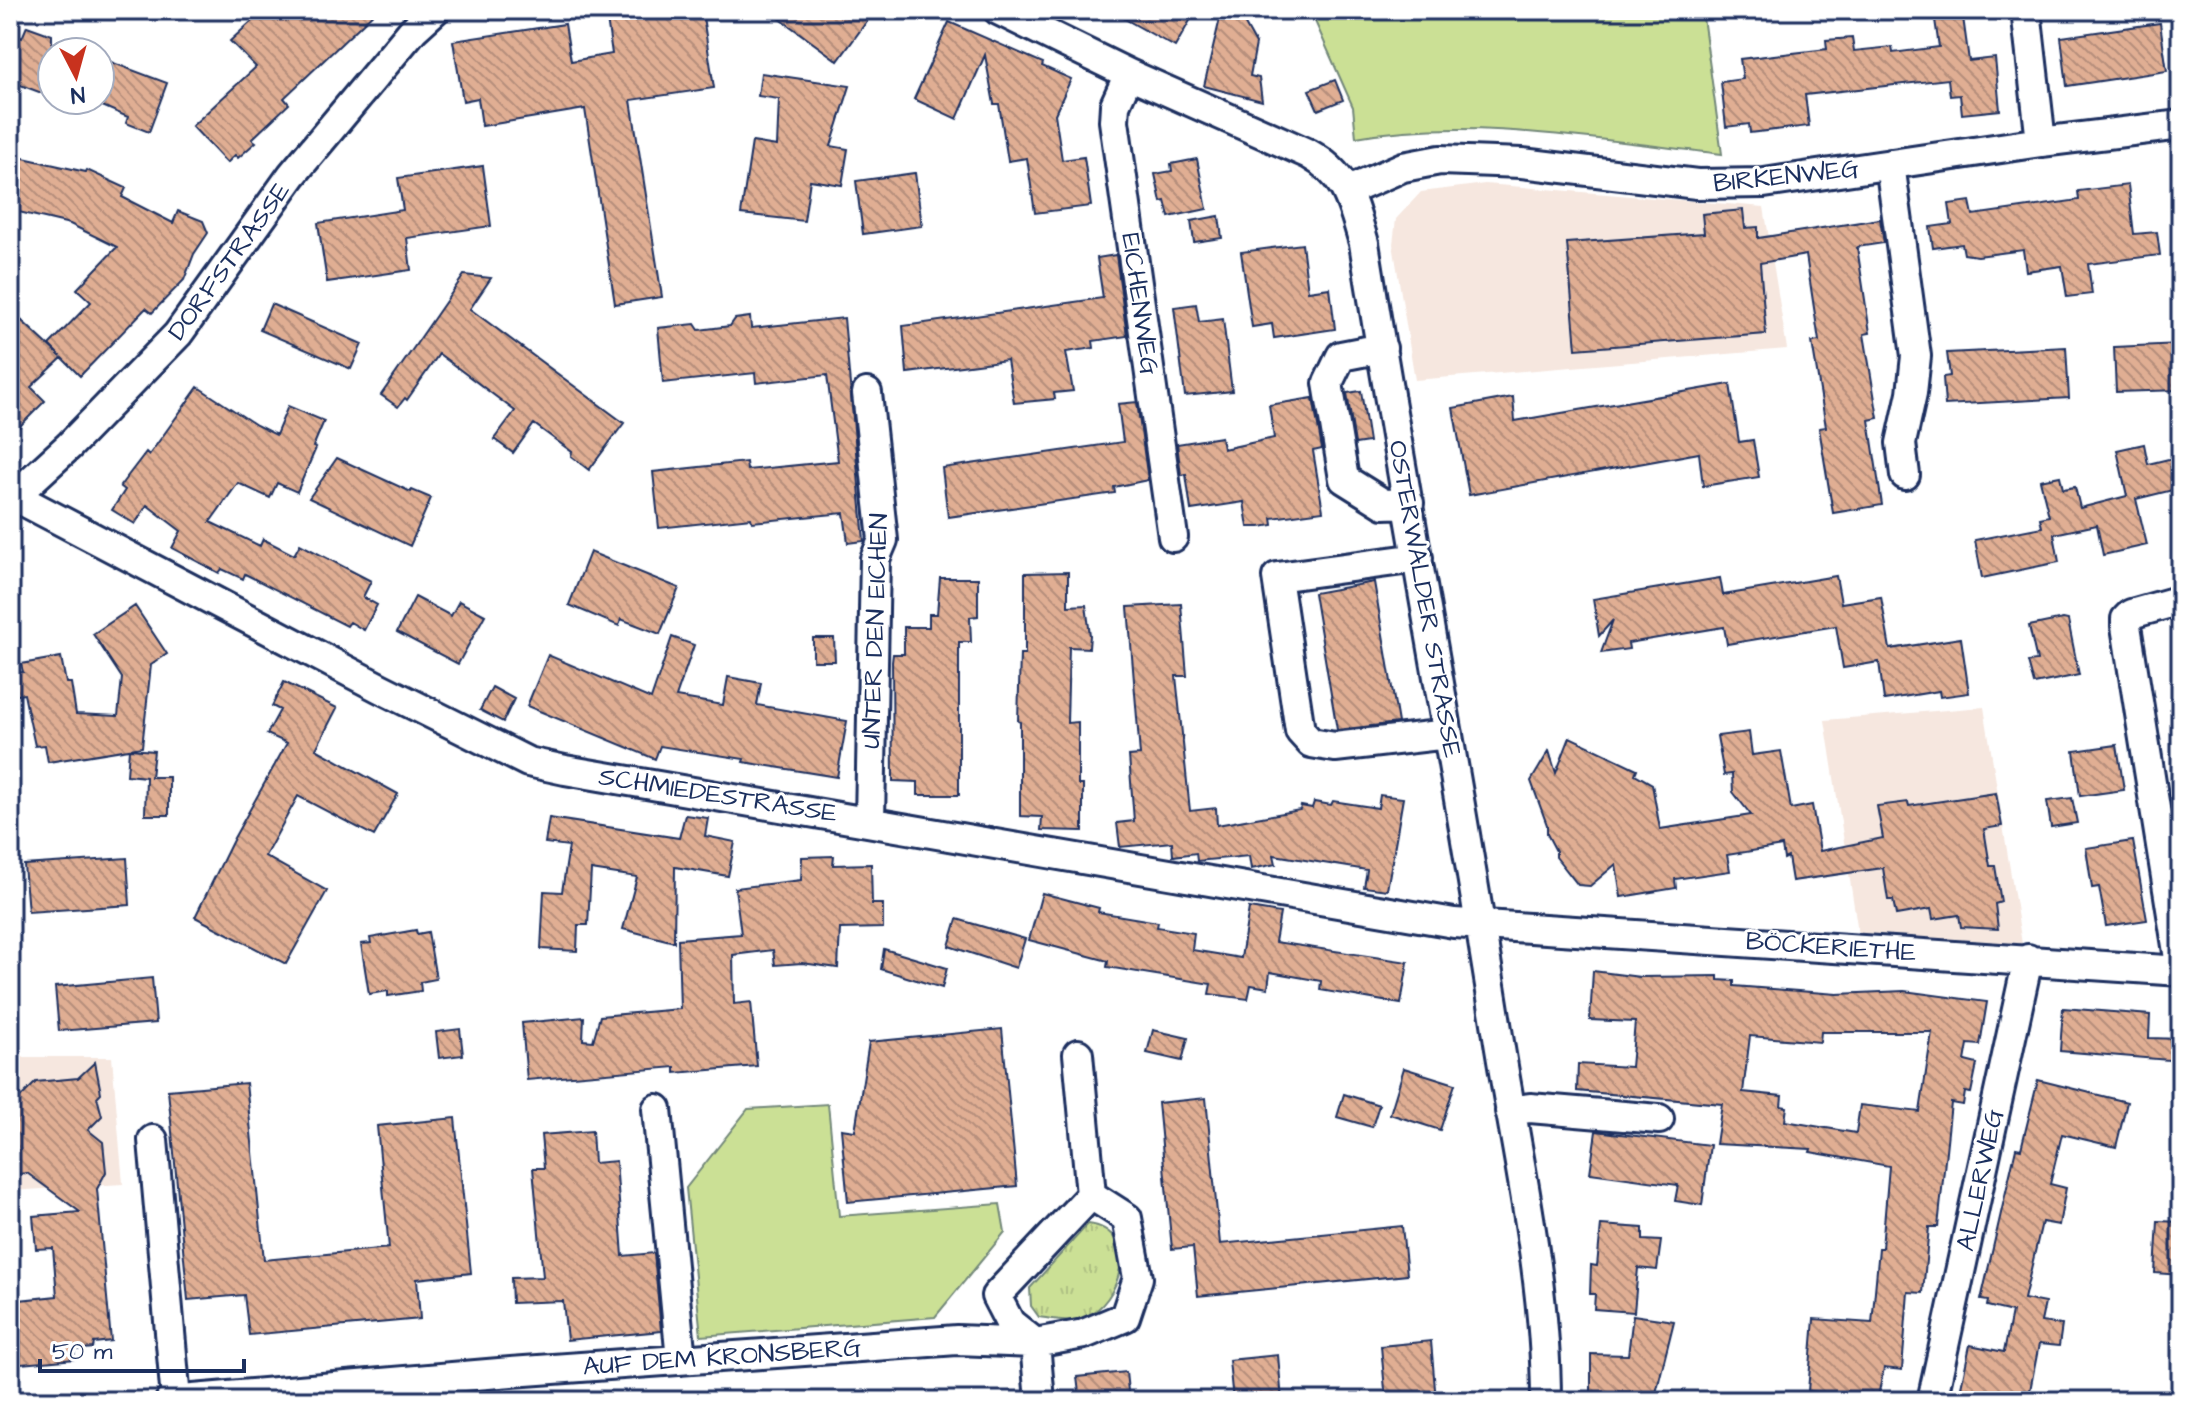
<svg xmlns="http://www.w3.org/2000/svg" width="2191" height="1411" font-family="'Architects Daughter',sans-serif">
<style>
.built{fill:#f6e7df}
.grass{fill:url(#grass-tufts);stroke:#73887a;stroke-width:2}
.green{fill:#cbe095;stroke:#73887a;stroke-width:2}
.building{fill:url(#building-back-hatch);stroke:#1b2f5e;stroke-width:2;fill-rule:evenodd}
.lines{fill:none;stroke-linecap:round;stroke-linejoin:round}
.minor-casing{stroke:#1b2f5e;stroke-width:34}
.minor{stroke:#fff;stroke-width:28}
.labels{text-anchor:middle;dominant-baseline:central;stroke-width:6;stroke-linejoin:round;paint-order:stroke}
.street-label{font-size:26px;fill:#1b2f5e;stroke:#fff}
</style>
<defs>
<pattern id="grass-tufts" width="24" height="20" patternUnits="userSpaceOnUse" patternTransform="scale(2)"><rect width="24" height="20" fill="#cbe095"/><path d="M3 7l-1-3M5 7V3M7 7l1-3M15 17l-1-3M17 17v-4M19 17l1-3" fill="none" stroke="#aec083"/></pattern>
<pattern id="building-back-hatch" width="6" height="6" patternUnits="userSpaceOnUse" patternTransform="scale(2)"><rect width="6" height="6" fill="#e0ae93"/><path d="M-1 5l2 2M0 0l6 6M5-1l2 2" fill="none" stroke="#b58e7b"/></pattern>
</defs>
<rect width="100%" height="100%" fill="#fff"/>
<filter id="ink" filterUnits="userSpaceOnUse"><feTurbulence type="fractalNoise" baseFrequency=".0125" numOctaves="2"/><feDisplacementMap in="SourceGraphic" scale="16" xChannelSelector="R" yChannelSelector="G"/><feConvolveMatrix kernelMatrix="1 2 1 2 8 2 1 2 1" color-interpolation-filters="sRGB"/></filter>
<g filter="url(#ink)">
<path class="built" d="M1485,184l279,23 23,142 -372,31 -22,-136 3,-25 25,-27z
M1984,707l38,237 -163,-6 -34,-218z
M10,1057h102l11,127 -113,7z"/>
<path class="grass" d="M1088,1224c53,6 34,80 -5,94 -14,5 -30,1 -44,-1l-8,-11 -1,-18z"/>
<path class="green" d="M1310,10h392l20,144c-121,-13 -245,-38 -366,-17l-3,-30z
M828,1104l11,112 161,-12 5,28 -70,85 -234,19 -15,-148 62,-79z"/>
<path class="building" d="M264,10h113l-93,88 5,6 -37,35 4,3 -18,16 -3,-3 -8,8 -35,-37 64,-59 -26,-26z
M671,10h31l12,78 -83,12 31,197 -47,7 -30,-195 -103,17 -4,-28 -15,3 -10,-60 112,-17 6,37 41,-7 -5,-35z
M768,10h107l-37,51z
M1109,10h87l-21,37z
M1222,10h15l19,34 -6,32 9,2 3,23 -58,-15z
M1962,10l7,51 26,-3 5,52 -38,4 -2,-19 -10,1 -2,-17 -143,16 4,31 -59,7 -1,-9 -23,3 -5,-45 22,-3 -3,-20 87,-10 -1,-9 26,-2 2,13 38,-4 1,6 46,-6 -5,-34z
M949,22l94,41 -1,3 29,13 -16,35 7,46 22,-3 7,49 -56,7 -8,-55 -19,3 -9,-57h-5l-9,-49 -28,64 -43,-20z
M2160,23l7,48 -100,15 -6,-49z
M27,26l25,9v47l-5,13 -37,-14v-47l12,4z
M100,58l67,25 -18,49 -23,-9 2,-6 -28,-12z
M761,73l89,13 -19,60 17,3 -6,36 -32,-5 -6,41 -63,-7 11,-72 25,4 2,-47 -21,-3z
M1335,80l8,20 -25,10 -9,-20z
M10,155l76,17 1,-2 39,18 -4,9 51,26 5,-12 25,10 5,12 -14,21 -10,26 -32,33 -6,-5 -66,68 -18,-18 -31,29 14,14 -35,35v-105l11,-11 40,37 -12,-12 42,-43 -14,-13 40,-42 -47,-23 -60,-14z
M1197,159l10,50 -38,8 -4,-16 -4,1 -6,-28 17,-3 -1,-7z
M483,166l8,60 -84,12 4,32 -84,12 -9,-59 85,-13 -5,-32z
M915,173l7,53 -59,8 -7,-53z
M2128,185l6,49 23,-2 3,23 -72,9 4,30 -25,3 -5,-31 -36,5 -3,-21 -45,6 -14,-2 -2,-10 -29,4 -3,-21 22,-3 -3,-20 21,-3 3,14 106,-15 -1,-9z
M1743,210l2,18 13,-1v11l122,-19 4,24 -27,4 13,86 -6,1 14,84 -9,2 13,85 -49,8 -14,-85 7,-1 -14,-85 7,-1 -13,-86 -46,8 6,71 -190,15 -9,-106 137,-10 -2,-19z
M1219,216l3,22 -28,4 -3,-21z
M1302,244l6,47 22,-3 5,41 -61,9 -2,-14 -20,3 -11,-75z
M1116,255l11,81 -34,5 1,7 -28,4 7,39 -19,2 1,6 -41,4 -7,-43 -100,13 -4,-47 200,-28 -6,-40z
M464,275l27,3 -21,31 154,114 -35,47 -18,-14 1,-4 -38,-28 -21,29 -19,-14 21,-28 -76,-57 -32,46 -2,-2 -7,9 -17,-12z
M271,304l91,40 -11,25 -91,-39z
M1196,304l3,18 24,-3 9,72 -47,5 -11,-89z
M750,317l1,11 93,-10 20,223 -16,2 -4,-30 -92,9 -1,-4 -92,10 -6,-56 93,-10 1,8 91,-9 -11,-86 -71,8 -1,-10 -92,10 -5,-55 37,-4 4,6 31,-4 5,-7z
M2181,344v46l-65,2 -2,-45z
M2066,347l3,51 -124,7 -2,-28 7,-1 -3,-23z
M1730,384l9,58 14,-2 6,37 -56,9 -4,-33 -230,42 -16,-87 60,-11 2,24z
M198,387l58,38 20,10 12,-29 36,15 -11,26 3,1 -19,44 -20,-9 -7,15 -32,-15 -28,39 50,24 3,-7 31,16 6,-11 71,37 -8,16 14,8 -13,25 -14,-8 -3,4 -102,-52 -2,5 -21,-10 -3,4 -47,-25 9,-17 -34,-26 -12,19 -23,-14 13,-20 -5,-4 26,-34 3,3z
M1361,391l8,51 -14,2 -8,-51z
M1313,398l9,51 -9,2 10,60 -51,7 1,7 -13,2h-12l-4,-25 -53,8 -5,-36 -5,1 -4,-31 44,-7 2,12 51,-11 -5,-33z
M1137,402l11,78 -34,7 1,6 -167,24 -6,-49 181,-26 -5,-38z
M2144,444l4,20 33,-8v32l-45,11 11,46 -44,10 -6,-30 -43,9 5,28 -77,16 -7,-38 67,-13 -2,-9 9,-2 -9,-36 20,-4 3,13 12,-2 5,21 47,-12 -10,-46z
M337,458l74,34 1,-2 19,8 -21,48 -101,-48z
M590,552l89,36 -19,46 -39,-15 -2,7 -50,-21z
M1068,572v34l18,-1 4,30 -1,13 -20,-1 -2,76 11,-1v63h5v46l-42,-1 1,-13 -22,-1v-94l-2,-1 2,-67h5v-81z
M1836,576l5,27 40,-6 9,52 71,-11 8,55 -29,4 -1,-6 -55,9 -5,-38 -36,6 -7,-42 -109,18 -3,-17 -96,16 1,6 -28,4 12,-33 -14,16 -6,-37 127,-21 3,17z
M940,578h38v38l-8,1 1,25h-12v153h-41v-13l-25,-1 -1,-119 1,-8h11v-27h25v-13h8z
M1374,582l24,141 -61,7 -23,-137z
M415,597l36,19 8,-15 26,14 -27,49 -61,-32z
M1181,604l6,72h-11l14,135 26,-3 1,17 83,-15 1,-4 11,2 2,-6 17,3 2,-4 45,7 2,-13 23,3 -16,92 -23,-3 3,-17 -93,-15 2,9 -25,5 -2,-13 -52,5 -1,-8 -23,3 -1,-14 -52,5 -3,-24 17,-2 -5,-65 11,-1 -12,-148z
M135,606l32,48 -16,11 -9,82 -12,2 24,2 -3,26h18v38h-24l1,-38 -19,-2 2,-26 -81,13 -3,-17 -10,1 -11,-52 -14,2v-23l13,-1 -2,-8 40,-7 5,26h5l5,31 42,2 4,-38 -29,-44z
M2063,619l5,1 11,55 -45,9 -6,-22 9,-1 -8,-35z
M672,637l22,8 -18,52 47,8 5,-28 33,6 -4,22 90,16 -10,56 -94,-15 1,-3 -84,-13 -5,13 -128,-53 21,-51 103,44z
M813,638h21l1,23h-22z
M284,682l53,26 -21,41 82,45 -24,42 -76,-40 -33,60 62,35 -41,73 -91,-47 39,-79 53,-95 -20,-9 13,-24 -8,-4z
M492,687l22,12 -11,23 -23,-12z
M1749,732l3,23 29,-4 10,58 21,-4 8,46 63,-13 -6,-32 31,-4 1,4 87,-13 6,33 -18,3 6,37h5l6,36 -6,2 3,25 -37,-2 -2,-12 -26,4 -2,-10 -35,6 -3,-15h-5l-5,-32 -91,13 -4,-24 -4,2 -2,-13 -55,9 3,16 -55,8 1,9 -55,9 -5,-33 -26,22 -12,-1 -22,-28v-6l-9,-17v-9l-16,-44 18,-30 7,22 14,-36 67,32 -2,5 17,10 8,45 91,-14 -18,-23 -1,-18 -8,1 -7,-39z
M2117,745l7,45 -44,6 -6,-45z
M2072,798l5,25 -26,4 -4,-26z
M685,815l23,3 -3,18 30,6 -7,34 -53,-9 -1,75 -51,-13 14,-52 -46,-7 -3,55h-10l-1,26 -36,-2 3,-58 18,1 7,-46 -24,-3 4,-25 130,20z
M2133,841l14,79 -41,6 -7,-39 -7,1 -6,-40z
M834,856l-1,9 38,-1 1,40h11v24l-43,1 -2,39 -36,-5 -27,2 -2,-15 -40,5 1,49 17,-2 6,64 -82,7v-6l-148,13 -5,-57 62,-6 -1,23 10,1 7,-25 80,-7 -2,-70 63,-5 -6,-46 66,-8 1,-23z
M127,858l3,47 -102,7 -4,-47z
M1042,893l57,15 -1,4 60,10 -1,5 37,6 -2,17 49,8 8,-50 31,5 -5,29 133,20 -7,42 -81,-14 1,-9 -51,-9 -2,16 -17,-3 -3,14 -39,-5 2,-10 -104,-17 1,-6 -79,-21z
M957,919l68,20 -9,29 -67,-22z
M416,930l1,4 11,-2 8,47 -16,3 1,9 -33,5v-5l-19,3 -8,-50 10,-1 -1,-5z
M884,949l63,19 -5,20 -61,-19z
M1593,971l47,6 78,-1v4l16,1v5l103,8 67,-3 83,11 -7,43 -12,-1 -3,17 12,3 -6,29 -6,-1 -2,13 -12,-2 -13,124h-9l-6,66 -15,-1 -6,78 -18,-2 -7,33h-54l2,-8 -17,-2 6,-72 58,4 7,-75h3l7,-82 -79,-14 1,-3 -95,-5 6,-40 -145,-13 1,-27 53,3 4,-45 -45,-2zM1821,1032h111l-12,80 -60,-7 -4,28 -71,-12 2,-14 -6,-1 1,-10 -39,-4 7,-56 70,6z
M152,978l4,45 -97,8 -4,-44z
M2063,1008l87,7 -1,23 32,1v22l-121,-10z
M460,1029l3,26 -24,3 -3,-26z
M1002,1029l15,157 -169,16 -7,-73 14,2 14,-89z
M1153,1030l35,8 -6,23 -35,-8z
M95,1062l6,31 -4,4 5,19 -14,14 15,12 3,30 -9,17 14,152 -17,2 -1,5 -19,2 1,9 -65,6v-64l47,-5 -4,-48 -17,1 -3,-33 47,-4 -53,-39 -17,2v-67l26,-26 42,-4z
M1404,1068l51,16 -15,46 -50,-16z
M2038,1080l89,22 -11,45 -54,-13 -12,50 16,4 -7,37 -17,-3 -18,77 21,4 -4,19 21,3 -3,21 -20,-2 -11,57 -67,-14 9,-42 34,7 8,-40 -25,-6 1,-5 -7,-1 35,-152 5,1z
M246,1083l18,177 125,-12 -12,-122 78,-8 16,155 -54,6 3,40 -171,16 -5,-40 -56,5 -20,-210z
M1344,1094l35,11 -7,22 -35,-10z
M1206,1098l14,146 182,-18 5,49 -209,21 -5,-49 -21,2 -14,-146z
M592,1131l2,32 22,-2 7,95 31,-3 7,78 -94,9 -4,-39 -51,2 -1,-25 32,-1 -10,-109h11l-3,-33z
M1596,1131l114,14 -8,60 -27,-4 3,-16 -88,-12z
M2158,1221l23,1v53l-26,-2z
M1601,1225l42,3v12l18,1 -4,29 -19,-2 -4,44 -40,-3 1,-15h-5l1,-29 6,1z
M1633,1315l41,6 -20,80h-63v-47l37,1z
M1431,1341l5,60h-50l-5,-55z
M1278,1355l4,46h-49l-4,-41z
M1126,1372l3,29h-49l-3,-24z"/>
<g class="lines">
<defs>
<path id="minor" d="M998,10l131,64 180,80c39,22 43,49 55,89 42,265 93,528 134,793 19,121 48,242 48,365
M2026,10l15,132
M1129,74l-14,31 -1,16 59,416
M1890,164l26,192 -4,37 -11,50 4,32
M1348,191l55,-24 37,-7 82,3 175,21 67,-1 277,-41 140,-17
M1382,348l-41,8 -13,27 16,96 40,25 25,-1
M867,393l16,147 -8,19 -5,262
M10,494l370,194 148,74 37,8 889,153 727,48 -55,-345v-7l5,-5 50,-14
M10,500l59,-54 109,-112 114,-159 121,-145 22,-20
M1418,558l-141,19 23,154 11,12 24,4 113,-13
M1078,1054l13,141
M657,1109l24,251
M1510,1111l20,-3 129,11
M153,1140l23,260
M170,1401l341,-29 446,-32 78,3 49,-9 41,-17 13,-39 -11,-60 -36,-23 -95,101 14,27 25,20 5,58
M1932,1401l96,-442"/>
</defs>
<use href="#minor" class="minor-casing"/>
<use href="#minor" class="minor"/>
</g>
</g>
<g class="labels">
<g class="street-label">
<text transform="translate(1786 176) rotate(-6)">BIRKENWEG</text>
<text transform="translate(229 261) rotate(-54)">DORFSTRASSE</text>
<text transform="translate(1140 304) rotate(82)">EICHENWEG</text>
<text transform="translate(1425 599) rotate(80)">OSTERWALDER STRASSE</text>
<text transform="translate(875 631) rotate(-88)">UNTER DEN EICHEN</text>
<text transform="translate(718 795) rotate(9)">SCHMIEDESTRASSE</text>
<text transform="translate(1831 947) rotate(4)">BÖCKERIETHE</text>
<text transform="translate(1980 1180) rotate(-78)">ALLERWEG</text>
<text transform="translate(722 1357) rotate(-4)">AUF DEM KRONSBERG</text>
</g>
</g>
<rect width="2191" height="1411" fill="none" stroke="#fff" stroke-width="40"/>
<rect x="20" y="20" width="2151" height="1371" fill="none" stroke="#1b2f5e" stroke-width="3" filter="url(#ink)"/>
<g transform="translate(76 76) rotate(174)"><circle r="38" fill="#ffffff" stroke="#a4acbf" stroke-width="2"/>
<path d="M0-6L14 30L0 20L-14 30Z" fill="#c8321e"/>
<text y="-12" font-size="22" font-weight="bold" text-anchor="middle" fill="#1b2f5e">N</text>
</g>
<path d="M40 1359v12h204v-12" fill="none" stroke="#1b2f5e" stroke-width="4"/>
<text x="52" y="1359" font-size="24" fill="#1b2f5e" stroke="#ffffff" stroke-width="6" paint-order="stroke">50 m</text>
</svg>
